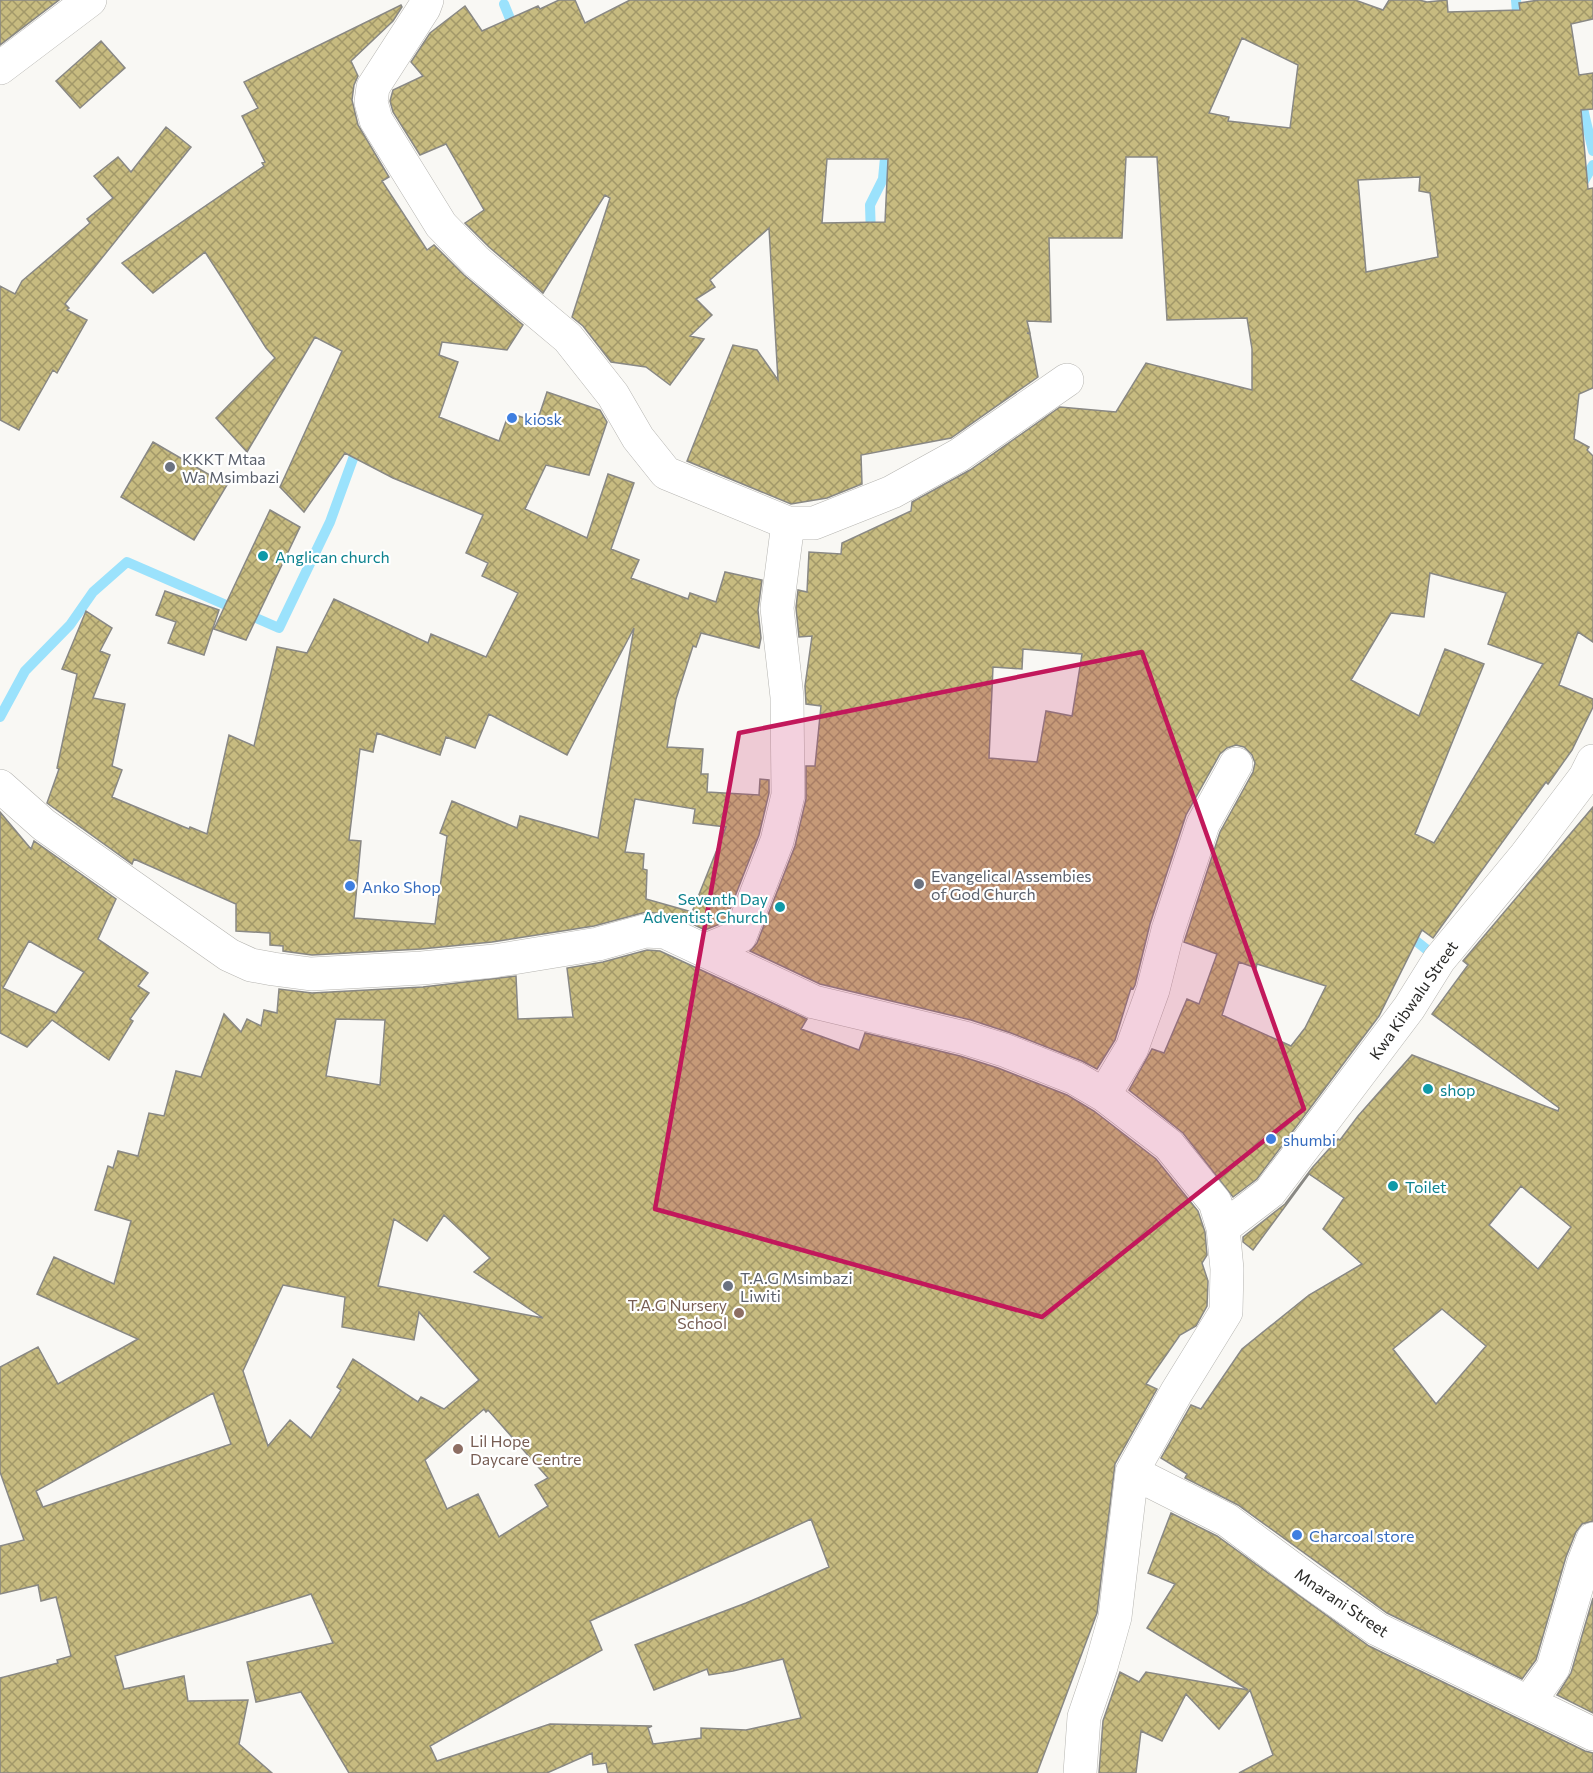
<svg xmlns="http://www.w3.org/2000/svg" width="1593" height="1773" font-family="Commissioner,sans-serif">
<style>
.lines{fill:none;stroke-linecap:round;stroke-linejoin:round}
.stream{stroke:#9be2fc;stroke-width:10}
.building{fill:url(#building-cross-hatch);stroke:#898884;stroke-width:1.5;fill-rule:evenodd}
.minor-casing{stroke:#b6b5b1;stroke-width:34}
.minor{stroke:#fff;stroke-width:33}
.marked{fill:#c2185b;fill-opacity:0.2;stroke:#c2185b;stroke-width:4.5;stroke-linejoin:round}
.shop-dot{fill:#3f7fe0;stroke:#fff;stroke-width:2}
.worship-dot{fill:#6b7280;stroke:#fff;stroke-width:2}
.culture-dot{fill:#0f9aa8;stroke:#fff;stroke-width:2}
.education-dot{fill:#8d6e63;stroke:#fff;stroke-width:2}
.labels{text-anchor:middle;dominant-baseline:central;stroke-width:4.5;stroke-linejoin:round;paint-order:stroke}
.shop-label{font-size:16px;fill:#366cbe;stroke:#fff;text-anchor:start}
.worship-label{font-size:16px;fill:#5b616d;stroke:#fff;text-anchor:start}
.culture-label{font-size:16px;fill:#0d838f;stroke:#fff;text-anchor:start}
.street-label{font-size:16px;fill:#2a2a28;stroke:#fff}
.education-label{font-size:16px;fill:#785e54;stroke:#fff;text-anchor:end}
</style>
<defs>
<pattern id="building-cross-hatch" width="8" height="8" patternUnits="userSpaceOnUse" patternTransform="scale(1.5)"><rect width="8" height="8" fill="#c7bb80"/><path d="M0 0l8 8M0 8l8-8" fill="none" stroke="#a29869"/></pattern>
</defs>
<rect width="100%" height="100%" fill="#f9f8f4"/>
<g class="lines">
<path class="stream" d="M1516,0l2,24
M504,4l11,27
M1580,96l13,55
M1580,188l13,-23
M871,236l-1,-31 13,-26 3,-32
M0,717l25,-46 45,-46 23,-33 34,-30 152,66 51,-106 28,-77
M1406,933l30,24"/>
</g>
<path class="building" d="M0,0h59l-59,45z
M559,0h16l10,23 45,-23h725l28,10 6,-10h30l8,2 20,-2 1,12 72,-2 -1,-7 20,-3h54v19l-22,5 8,51 14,-2v36l-12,1 7,79 5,-1v200l-14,6 -5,45 15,8 -2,3 6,6v186l-15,-10 -19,53 34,14v8l-21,43 -24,34 -2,-2 -108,149 -5,7 -11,-8 -43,86 -122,163 -24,18 -50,-64 -54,-43 23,-41 12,4 23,-54 12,5 18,-50 -33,-12 36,-110 33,-60 2,-9 -3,-8 -8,-8 -8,-2 -9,3 -7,6 -34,61 -36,109 -15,61 -2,4 -2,-1 -16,52 -18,29 -15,-8 -71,-28 -40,-13 -151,-36 -70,-33 7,-8 38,-97 11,-47v-33h9l6,-60 -15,-2 -1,-18 7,-50 -13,1 -3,-29 2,-18 9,2 2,-40 32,2 1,-11 69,-32 1,-9 58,-32 90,-63 56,5 30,-49 106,27v-41l-5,-31 -80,2 -10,-163h-31l-4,81h-73l2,84 -24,-1 3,12h-3l3,1 8,43 -87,61 -90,17 1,29 -35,14 -36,6 -104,-43 46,-116 24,5 21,30 -9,-152 -59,52 5,7 -19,12 16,16 -22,21 14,3 -34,46 -24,-18 -35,-5 -28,-36 -11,-9 38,-119 -5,-3 -62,98 -54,-46 -24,-24 19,-13 -38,-66 -26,11 -27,-43 -3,-11 3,-11 30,-14 -12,-14 19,-29 35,-27 17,25 56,-25 2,3zM1242,38l56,27 -8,63 -62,-7 1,-4 -20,-4zM827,159h61l-3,63 -63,1zM1420,177l-1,14 11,2 8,64 -72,15 -8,-92zM1430,573l76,20 -18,51 55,20 -109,179 -19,-9 69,-170 -39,-15 -26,67 -68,-36 40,-67 33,4zM1023,649l59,5 -10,62 -26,-5 -9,51 -48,-4 4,-91 29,2zM1239,962l17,6 1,-4 69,22 -21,42 -14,18 -69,-31z
M401,5l1,2 -9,14 -42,40 7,15 -4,9 -2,15 6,25 31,52 -7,4 45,69 7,-5 30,30 59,50 -16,25 -65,-8 -3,13 19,7 -19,55 60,24 10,-28 28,9 10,-30 53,18 7,12 -18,53 -43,-10 -21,44 62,29 21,-64 26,9 -23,66 28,11 -8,18 57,21 2,-6 26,9 9,-30 37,8 -4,30 3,28 -2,10 -58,-15 -5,14 -3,-1 -17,53 -9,48 36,2 -2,25h7l-1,18 52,3 1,-16 9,1v13l-10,42 -34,87 -20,8 -32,-15 -27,-3 -52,14 -102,16 -71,7 -109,6 -29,-4v-5l-13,-1v-12l-34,-2v-27l-102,-45 -2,5 -85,-61 12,-34 -2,-1 20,-94 -15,-5 24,-58 26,17 -12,23 10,4 -17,43 32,6 -13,62 10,4 -10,27 77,32 1,-2 17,7 22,-99 25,11 23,-99 30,6 27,-54 94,44 3,-9 55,23 32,-64 -36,-17 6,-13 -22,-10 17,-38 -90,-37 -48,-25 -41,59 -24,-25 62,-136 -27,-14 -68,115 -31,-34 59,-60 -9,-10 -39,-62 -22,-34 -52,41 -31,-30 142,-97 -2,-3 3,-1 -23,-46 16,-8 -14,-26zM634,628l-36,210 -78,-22 -3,12 -65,-27 -12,32 7,3 -12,88 -81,-6 7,-77 -12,-1 11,-91 13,3 4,-19 63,22 6,-18 29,11 14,-34 78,41zM635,799l60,10 -2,14 33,4 -34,85 -46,-13 1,-29 -4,-1 1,-15 -19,-2z
M101,41l24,27 -45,40 -24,-27z
M166,127l25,20 -126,157 4,4 -2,2 20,10 -30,53 -4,-3 -34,60 -19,-10v-134l15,8 7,-13 68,-58 -3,-4 26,-21 -19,-22 24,-19 13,15z
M153,442l74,43 -33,55 -73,-43z
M270,510l30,17 -54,113 -32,-11z
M165,591l54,19 -15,45 -36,-12 8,-21 -20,-7z
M1593,807v714l-11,3 -6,8 -10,25 -30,103 -14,19 -135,-66 -149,-108 -53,-27 2,-4 -26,-16 30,-53 10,4 41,-60 67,-54 53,-31 -39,-35 21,-31 -35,-24 -56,76 -10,-8v-5l42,-33 27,-36 26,-29 2,1 18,-24 54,-61 146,56 1,-3 -127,-94 36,-49 -5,-4zM1521,1186l50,41 -33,42 -49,-44zM1442,1309l44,37 -50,58 -43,-55z
M0,812l31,37 3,-8 82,58 -18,40 50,34 -10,13 11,7 -19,26 3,2 -24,39 -57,-40 -25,27 -27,-14zM29,941l55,31 -28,41 -53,-25z
M647,950l13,1 147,68 -6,10 58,21 6,-17 95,23 38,12 69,27 27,16 62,48 42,52 7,21 2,23 -5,8 6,18 -1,25 -11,20 -16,9 -34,49 11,5 -42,75 -18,149 -60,160h-429l-2,-10 -13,2 -1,-12 -45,20h-198l-48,-81 -45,10 -9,-40 86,-19 -22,-49 -196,62 9,33 60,-13 4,25 60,-1 -9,44 33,29h-272v-95l58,-15 -1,-3 14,-4 -15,-59 -15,4 -3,-16 -38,9v-48l24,-6 -24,-68v-105l38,-20 20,37 80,-45 -101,-45 17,-37 60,27 17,-63 -36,-11 13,-44 5,2 5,-17 20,5 11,-43 15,3 12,-45 25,6 23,-63 17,18 6,-13 14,7 3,-16 13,3 2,-24 33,4 111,-6 93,-11 2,43 55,-2 -6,-49 36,-6zM336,1019l49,1 -5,65 -54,-9zM444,1215l46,43 -16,14 69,46 -165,-32 16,-67 33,22zM283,1285l62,12 -3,30 72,13 5,-28 60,68 -35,29 -23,-12 -3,5 -65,-43 -16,28 4,3 -30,48 -21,-18 -22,26 -25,-75zM213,1393l18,51 -188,63 -7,-16zM484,1409l2,3 2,-2 60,68 -13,7 13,21 -49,31 -21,-43 -31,15 -22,-49zM811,1519l18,48 -83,36 -111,42 19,45 53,-21 2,6 24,-4 50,-12 18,59 -55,12 -45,-2v10l-48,6 -5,-16 4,-2 -102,-2 -113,37 -7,-15 172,-96 -12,-29z
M1171,1513l46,23 152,110 216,105 8,2v20h-354l34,-18 -23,-65 -31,39 -33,-35 -24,47 -21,-10 -5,42h-37l4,-52 17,-49 19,10 7,-10 102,18 -101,-62 28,-44 -27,-11z
M1593,1598v115l-36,-18 14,-22z"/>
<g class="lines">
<defs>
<path id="minor" d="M427,0l-3,8 -51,79 -2,15 5,18 65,105 35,36 92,77 45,57 25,43 28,35 122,50h26l78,-31 67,-37 108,-75
M0,68l90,-68
M0,786l44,39 185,130 22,10 22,4 38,5 111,-6 72,-7 104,-17 47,-13 20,1 149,70 151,36 39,12 71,28 29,17 65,50 46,57 8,26 4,41 -1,43 -50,81 -44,79 -17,145 -14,50 -17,50 -4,56
M706,950l34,-14 37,-95 11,-46 -1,-98 -10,-89 11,-85
M1104,1095l28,-47 21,-58 15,-60 35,-106 33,-60
M1223,1228l47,-36 139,-184 30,-48 87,-105 59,-78 8,-16
M1132,1472l95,48 82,61 68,48 216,105
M1529,1702l24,-34 31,-106 9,-23"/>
</defs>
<use href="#minor" class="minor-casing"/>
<use href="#minor" class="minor"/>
</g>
<path class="marked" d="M1142,652l162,457 -262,208 -387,-108 84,-476z"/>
<g class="shop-dot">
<circle cx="512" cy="418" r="6"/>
<circle cx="350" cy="886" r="6"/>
<circle cx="1271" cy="1139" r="6"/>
<circle cx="1297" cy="1535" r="6"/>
</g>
<g class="worship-dot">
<circle cx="170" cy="467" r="6"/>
<circle cx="919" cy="884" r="6"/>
<circle cx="728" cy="1286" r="6"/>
</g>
<g class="culture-dot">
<circle cx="263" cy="556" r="6"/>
<circle cx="780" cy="907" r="6"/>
<circle cx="1428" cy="1089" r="6"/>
<circle cx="1393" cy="1186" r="6"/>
</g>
<g class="education-dot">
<circle cx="739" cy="1313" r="6"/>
<circle cx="458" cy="1449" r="6"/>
</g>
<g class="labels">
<g class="shop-label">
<text x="524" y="418">kiosk</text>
<text x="362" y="886">Anko Shop</text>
<text x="1283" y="1139">shumbi</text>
<text x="1309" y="1535">Charcoal store</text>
</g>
<g class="worship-label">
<text x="182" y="458">KKKT Mtaa<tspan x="182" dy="18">Wa Msimbazi</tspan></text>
<text x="931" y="875">Evangelical Assembies<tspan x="931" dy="18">of God Church</tspan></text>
<text x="740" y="1277">T.A.G Msimbazi<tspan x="740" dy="18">Liwiti</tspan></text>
</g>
<g class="culture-label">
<text x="275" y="556">Anglican church</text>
<text x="768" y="898" text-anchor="end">Seventh Day<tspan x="768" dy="18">Adventist Church</tspan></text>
<text x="1440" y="1089">shop</text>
<text x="1405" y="1186">Toilet</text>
</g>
<g class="street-label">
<text transform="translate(1413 1000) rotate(-55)">Kwa Kibwalu Street</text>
<text transform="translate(1342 1602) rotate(34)">Mnarani Street</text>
</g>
<g class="education-label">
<text x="727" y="1304">T.A.G Nursery<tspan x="727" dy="18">School</tspan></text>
<text x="470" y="1440" text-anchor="start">Lil Hope<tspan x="470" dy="18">Daycare Centre</tspan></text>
</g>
</g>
</svg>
